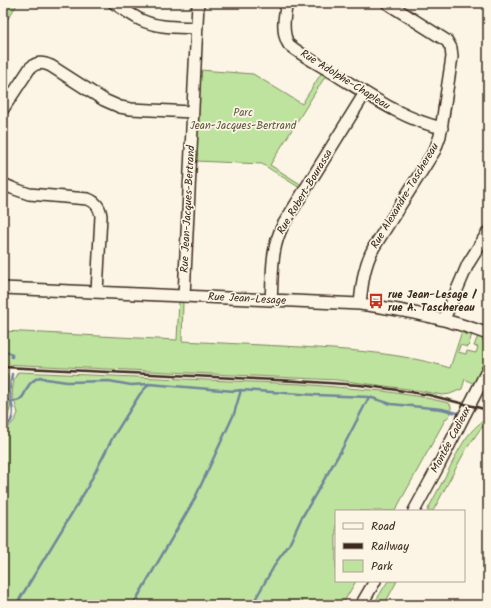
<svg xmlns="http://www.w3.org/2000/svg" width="491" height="608" font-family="Kalam,sans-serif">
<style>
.green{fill:#bee39e;stroke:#7c865e}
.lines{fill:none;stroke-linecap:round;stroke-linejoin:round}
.stream{stroke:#71859b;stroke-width:2.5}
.minor-casing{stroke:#3b2a1e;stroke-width:14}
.minor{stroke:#fcf5e5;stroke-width:11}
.rail{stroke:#3b2a1e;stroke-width:2.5}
.labels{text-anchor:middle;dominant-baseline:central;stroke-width:3.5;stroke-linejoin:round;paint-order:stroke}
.street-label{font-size:11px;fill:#3b2a1e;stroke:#fcf5e5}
.park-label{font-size:11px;fill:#5c583e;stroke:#fcf5e5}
.poi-label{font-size:11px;font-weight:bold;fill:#3b2a1e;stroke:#fcf5e5;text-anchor:start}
</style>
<rect width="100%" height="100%" fill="#fcf5e5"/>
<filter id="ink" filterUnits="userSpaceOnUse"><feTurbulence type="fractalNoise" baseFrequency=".025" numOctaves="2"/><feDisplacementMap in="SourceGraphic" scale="8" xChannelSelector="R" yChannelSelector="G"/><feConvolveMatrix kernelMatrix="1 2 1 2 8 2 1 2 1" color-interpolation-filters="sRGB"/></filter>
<g filter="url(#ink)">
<path class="green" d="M3,3h15l-15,23z
M200,70l53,4 49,30 20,-32 4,3 -56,90 32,20 -2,3 -38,-24 -66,-3z
M179,301h4l-1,40c40,2 80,4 119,6 50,3 101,6 149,21l12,-37h1v2l3,2 1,-2 5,1 -4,13 -8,-2 -2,7 8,2 1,-3 9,2 2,-6 -4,-1 4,-10 10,5v16l-14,27 -9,-5 -3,10 -12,5 -8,1 -26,-5 -79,-10 -334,-16v-33l174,9z
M3,371h2l3,6v5l-1,15 4,8 -3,10 -5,8v-13l1,-5 -1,-10z
M18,372l283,12 82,7 39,6 27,6 2,3v8l-6,6 -11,20 -39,71h-59v70h20l-14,24h-339v-168l4,-8 8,-9 3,-7 -6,-19 2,-15z
M488,418v7l-7,3 -16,23 -32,60h-6c6,-12 13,-24 19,-36 11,-21 20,-45 42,-57z
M388,581h9l-13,24h-11z"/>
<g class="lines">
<path class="stream" d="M3,350l9,4v3
M369,397l22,7 51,5 19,5
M11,401c12,2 13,-8 18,-16 3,-4 6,-6 11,-8l6,2 21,3 42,-1 22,4 18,-1 85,7 7,-1
M3,430c3,-5 8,-6 9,-12 3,-9 -2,-16 -2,-25 0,-6 1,-13 2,-19
M16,605l70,-115 27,-53 27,-43 9,-10
M133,605l61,-105 40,-86 7,-24 75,5 53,2 -27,52 -41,70 -12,26 -12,16 -25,44"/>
<defs>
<path id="minor" d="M114,3c9,6 17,12 27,17 17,8 37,7 55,8
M287,3c-3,13 -6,30 2,42 15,12 33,21 49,31 34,21 65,43 104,52
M3,109l27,-41c7,-6 12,-6 21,-2l53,34 16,7 11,2 61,3
M3,184l9,4 17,6 59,5c8,3 12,8 13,17l-4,76
M3,288l357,16c45,6 86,14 128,30
M184,296l14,-293
M271,300c2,-27 -1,-49 12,-75l82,-132
M360,304c2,-20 4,-39 14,-57l61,-97 5,-14 12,-79 -1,-9 -4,-7 -60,-38
M444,319l12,-27 12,-28 20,-32
M414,511l25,-46 49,-96
M361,605l14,-24"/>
</defs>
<use href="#minor" class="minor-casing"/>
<use href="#minor" class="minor"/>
<path class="rail" d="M3,367l295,14 61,4 32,4 38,6 59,15"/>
</g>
</g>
<defs>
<symbol id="bus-bare" viewBox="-9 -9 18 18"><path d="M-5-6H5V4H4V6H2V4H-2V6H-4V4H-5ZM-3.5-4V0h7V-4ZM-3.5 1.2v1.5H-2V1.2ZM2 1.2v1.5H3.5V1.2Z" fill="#c8321e" stroke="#fcf5e5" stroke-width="2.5" paint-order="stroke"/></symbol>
</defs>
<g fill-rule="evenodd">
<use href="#bus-bare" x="365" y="290" width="22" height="22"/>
</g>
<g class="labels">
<g class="street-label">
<text transform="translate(345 80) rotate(32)">Rue Adolphe-Chapleau</text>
<text transform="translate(305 192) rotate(-59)">Rue Robert-Bourassa</text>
<text transform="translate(405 196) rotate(-59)">Rue Alexandre-Taschereau</text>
<text transform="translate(188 209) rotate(-87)">Rue Jean-Jacques-Bertrand</text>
<text transform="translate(247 299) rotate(3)">Rue Jean-Lesage</text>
<text transform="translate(451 440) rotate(-62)">Montée Cadieux</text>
</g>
<g class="park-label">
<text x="243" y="113">Parc<tspan x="243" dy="13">Jean-Jacques-Bertrand</tspan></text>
</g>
<g class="poi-label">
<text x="388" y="295">rue Jean-Lesage /<tspan x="388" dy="13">rue A. Taschereau</tspan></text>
</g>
</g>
<rect width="491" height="608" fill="none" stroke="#fcf5e5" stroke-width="16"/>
<rect x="8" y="8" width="475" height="592" fill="none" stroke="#3b2a1e" stroke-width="1.5" filter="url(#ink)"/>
<rect x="335" y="510" width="130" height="72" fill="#fcf5e5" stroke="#afa495"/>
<rect x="343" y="523" width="20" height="6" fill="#fcf5e5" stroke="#afa495"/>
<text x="371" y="530" font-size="12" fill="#3b2a1e">Road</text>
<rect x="343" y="543" width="20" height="6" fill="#3b2a1e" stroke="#afa495"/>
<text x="371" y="550" font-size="12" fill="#3b2a1e">Railway</text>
<rect x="343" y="560" width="20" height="12" fill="#bee39e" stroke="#afa495"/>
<text x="371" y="570" font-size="12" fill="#3b2a1e">Park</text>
</svg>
